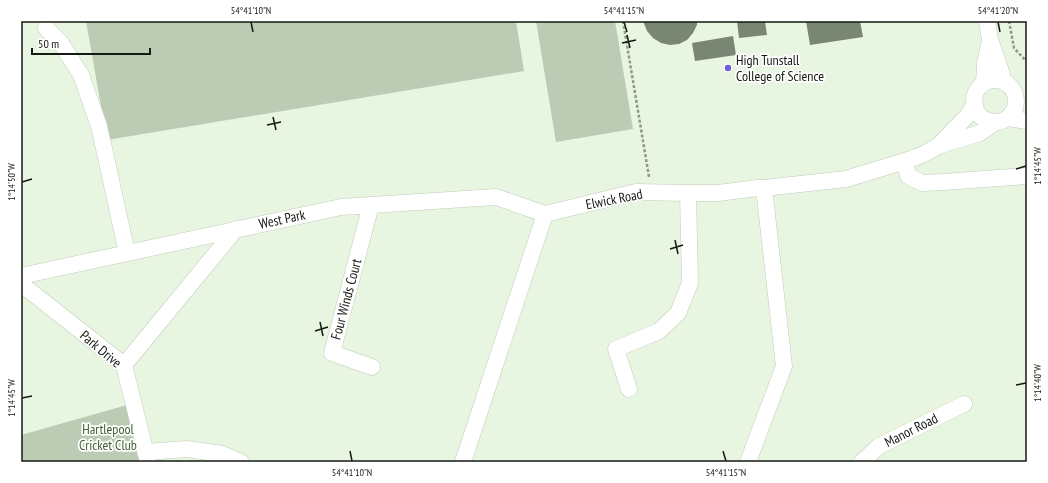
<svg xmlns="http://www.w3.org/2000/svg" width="1048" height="483" font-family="'PT Sans Narrow',sans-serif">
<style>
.green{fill:#bccbb4}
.building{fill:#7a8674}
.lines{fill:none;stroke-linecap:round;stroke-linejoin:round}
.minor-casing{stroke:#c0cdb9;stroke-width:17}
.path{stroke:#8e9789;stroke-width:2.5;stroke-dasharray:3 2;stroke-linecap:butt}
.minor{stroke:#fff;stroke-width:16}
.ticks{fill:none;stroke:#141912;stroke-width:1.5}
.poi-dot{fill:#7061db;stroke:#fff;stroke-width:1.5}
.labels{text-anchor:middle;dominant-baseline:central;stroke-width:3.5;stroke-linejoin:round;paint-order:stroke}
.poi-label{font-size:14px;fill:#141912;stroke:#fff;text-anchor:start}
.street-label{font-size:14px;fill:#141912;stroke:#fff}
.park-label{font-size:14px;fill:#456134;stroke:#fff}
.neatline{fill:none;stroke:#141912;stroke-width:1.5}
.ticks-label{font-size:10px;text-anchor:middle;fill:#141912}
</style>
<rect width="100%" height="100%" fill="#e8f5e1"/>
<path class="green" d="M86,21h430l8,50 -417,69z
M536,21h79l18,108 -77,13z
M127,405l14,57h-120v-27z"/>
<path class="building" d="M643,21h54v4l-4,8 -6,7 -8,4 -9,1 -9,-2 -8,-5 -6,-7z
M737,21h28l2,14 -28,3z
M806,21h54l3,16 -53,8z
M733,36l3,19 -41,6 -3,-18z"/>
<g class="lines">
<defs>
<path id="minor" d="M987,21l3,19 9,25 5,17
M46,28l15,15 20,32 18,51 28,127
M974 101a21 21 0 1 1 42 0a21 21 0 1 1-42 0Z
M984,83l1,-19 5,-24
M1007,118l20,3
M939,145l29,-30 7,-11
M905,161l3,15 14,7 21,-1 84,-6
M371,205l-39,148 40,14
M21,276l320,-69 155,-10 49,17
M21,284l103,81 24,97
M124,365l112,-136
M629,389l-13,-40 43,-18 19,-18 12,-30 -2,-90
M145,452l42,-3 35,5 19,8
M463,462l82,-248 91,-22 52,1h30l40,-5h6l82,-9 59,-18 19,-7 14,-8 42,-13 16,-11
M748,462l36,-96 -20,-178
M862,462l17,-16 85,-42"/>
</defs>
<use href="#minor" class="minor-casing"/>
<path class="path" d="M623,21l26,156
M1009,21l5,27 13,14"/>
<use href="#minor" class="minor"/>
</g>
<path class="ticks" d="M251,22l2,10M624,22l3,10M998,22l2,10M627,35l3,13M622,43l14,-3M273,117l3,13M267,125l14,-3M1016,169l10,-3M22,182l10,-3M675,240l3,14M670,249l13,-4M320,322l3,14M315,331l13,-4M1016,385l10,-2M22,398l10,-2M350,451l2,10M723,451l3,10"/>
<circle class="poi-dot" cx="728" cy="68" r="4"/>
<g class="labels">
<g class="poi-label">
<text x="736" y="60">High Tunstall<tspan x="736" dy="16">College of Science</tspan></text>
</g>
<g class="street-label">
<text transform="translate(614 199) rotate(-11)">Elwick Road</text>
<text transform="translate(282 219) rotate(-12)">West Park</text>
<text transform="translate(346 299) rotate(-75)">Four Winds Court</text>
<text transform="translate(101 349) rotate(40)">Park Drive</text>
<text transform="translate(911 430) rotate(-27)">Manor Road</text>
</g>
<g class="park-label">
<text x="108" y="429">Hartlepool<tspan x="108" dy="16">Cricket Club</tspan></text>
</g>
</g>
<rect width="1048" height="483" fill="none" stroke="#ffffff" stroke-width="44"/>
<path d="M32 48v6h118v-6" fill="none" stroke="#141912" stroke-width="2"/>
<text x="38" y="48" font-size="12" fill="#141912" stroke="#ffffff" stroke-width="3" paint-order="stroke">50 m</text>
<rect x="22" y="22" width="1004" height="439" class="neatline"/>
<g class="ticks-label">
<text x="251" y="14">54°41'10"N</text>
<text x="624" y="14">54°41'15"N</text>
<text x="998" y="14">54°41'20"N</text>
<text transform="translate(1037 166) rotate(-90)" y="4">1°14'45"W</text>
<text transform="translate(11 182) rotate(-90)" y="4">1°14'50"W</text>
<text transform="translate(1037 383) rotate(-90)" y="4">1°14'40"W</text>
<text transform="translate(11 398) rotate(-90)" y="4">1°14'45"W</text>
<text x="352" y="476">54°41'10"N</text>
<text x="726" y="476">54°41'15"N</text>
</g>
</svg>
